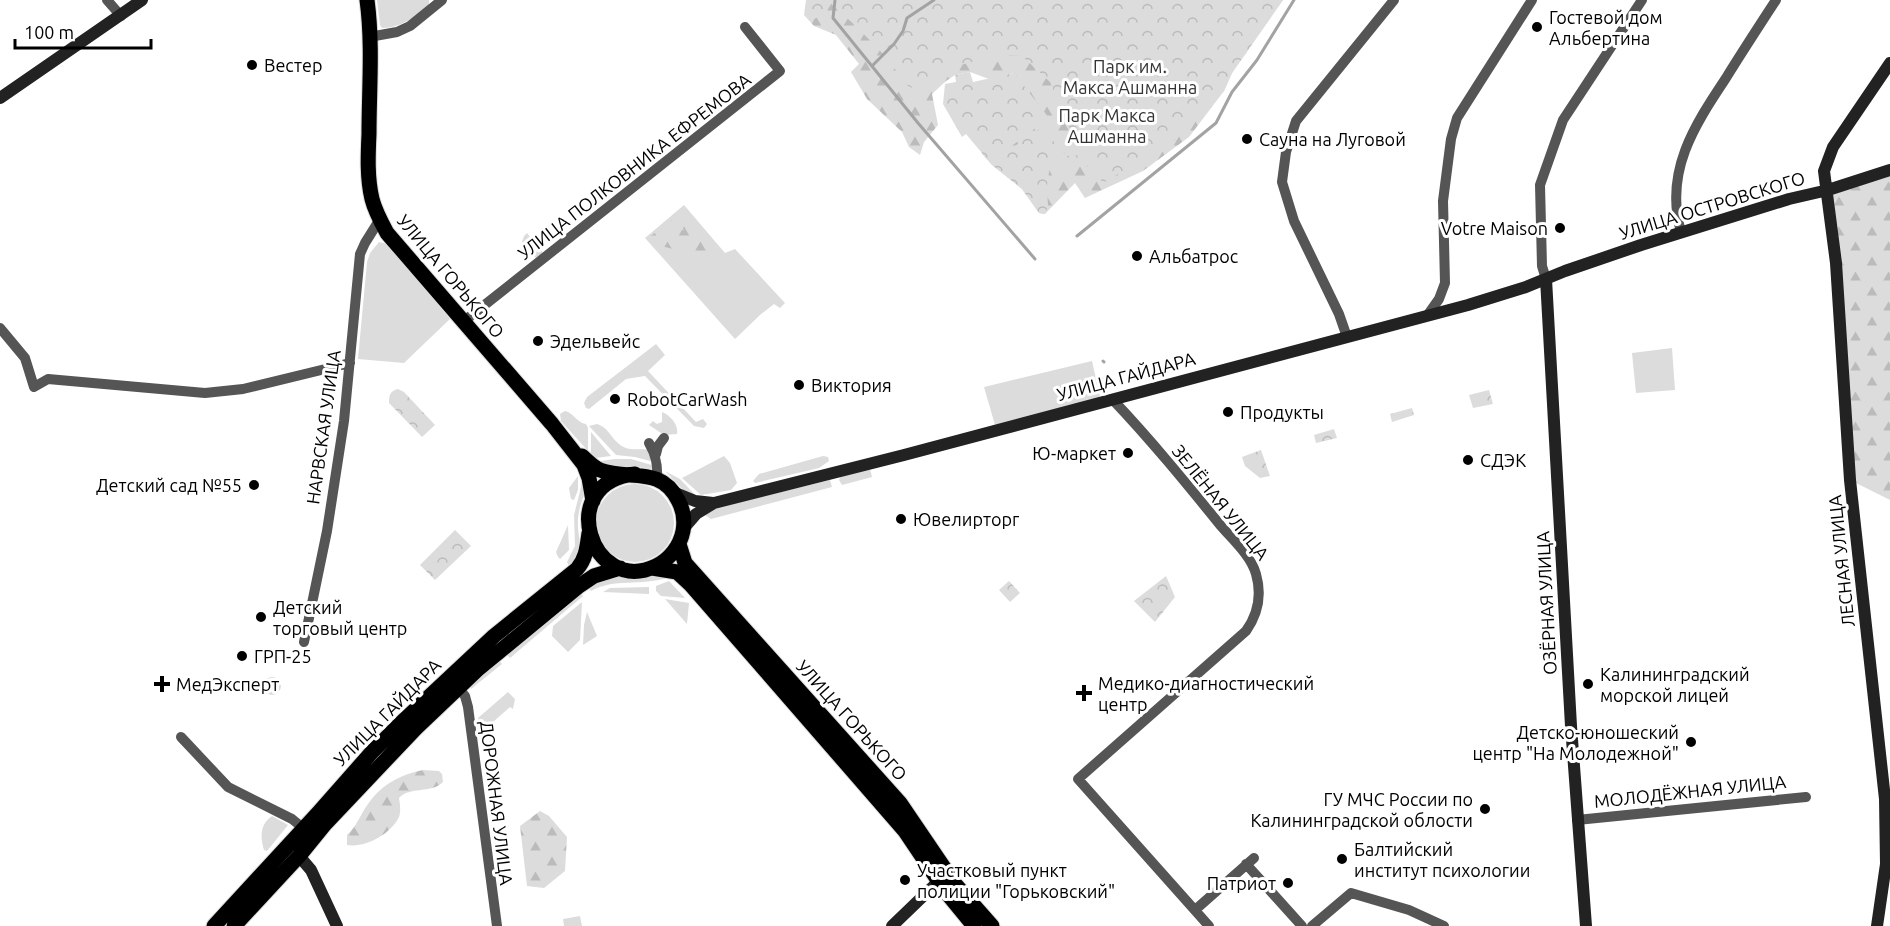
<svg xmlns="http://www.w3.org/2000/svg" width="1890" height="926" font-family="Ubuntu,sans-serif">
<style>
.grass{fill:#dcdcdc}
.forest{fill:url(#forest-firs)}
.park{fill:url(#park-crowns)}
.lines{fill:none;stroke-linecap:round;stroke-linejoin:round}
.stream{stroke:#a3a3a3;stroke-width:3}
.primary-casing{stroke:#dbdbdb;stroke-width:17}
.street{stroke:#555;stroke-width:10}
.secondary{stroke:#222;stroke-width:12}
.primary{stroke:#000;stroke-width:15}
.poi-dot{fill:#000;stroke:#fff;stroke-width:2}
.labels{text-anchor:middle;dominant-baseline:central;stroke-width:6;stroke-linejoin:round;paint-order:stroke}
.poi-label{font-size:18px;fill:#000;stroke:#fff;text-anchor:start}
.park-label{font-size:18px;fill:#333;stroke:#fff}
.street-label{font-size:18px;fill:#000;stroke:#fff}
</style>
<defs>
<pattern id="forest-firs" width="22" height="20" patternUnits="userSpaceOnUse" patternTransform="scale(1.5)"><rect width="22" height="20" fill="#dcdcdc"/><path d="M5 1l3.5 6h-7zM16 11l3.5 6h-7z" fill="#bbb"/></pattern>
<pattern id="park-crowns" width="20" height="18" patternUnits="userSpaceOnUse" patternTransform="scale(1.5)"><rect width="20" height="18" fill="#dcdcdc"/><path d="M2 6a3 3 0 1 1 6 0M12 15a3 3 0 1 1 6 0" fill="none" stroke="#bbb"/></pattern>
</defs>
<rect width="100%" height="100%" fill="#fff"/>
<path class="grass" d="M377,0h52v6c-15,11 -28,22 -47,22l-2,-3z
M684,205l41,48 10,-4 50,54 -5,5 -6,-4 -14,11 -25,24 -90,-101z
M527,233l16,20 -7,5 -5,-5 -1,-7h-4l-4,-4 2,-6z
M379,242l9,2 62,75 -46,44 -46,-4 9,-97 3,-9z
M656,344l9,11 -17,16 48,51 7,-3 4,5 -3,4 -10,-2 -49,-50 -19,3 -37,30 -3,-1 -2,-5 3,-6z
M1672,348l3,42 -39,3 -4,-40z
M1092,361l8,35 -4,3 -101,26 -11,-38z
M565,411c9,2 12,12 21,13l2,4v23l-27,-30 -1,-7z
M662,412c8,3 17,13 15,22l-13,1 -15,-10 4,-4 4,3 5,-2z
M597,424c11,3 14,14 22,20 9,8 20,4 29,6l6,12 -19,-5 -19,-2 -27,-29z
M591,432l20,24 -16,2 -4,-4z
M724,456l6,7 7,20 -6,7 -30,5 -19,-17z
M823,456l5,1 1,4 -10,7 -64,15 -2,-2 6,-7z
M615,459h16l24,7 -4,3 -18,-3 -18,3 -22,-7z
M870,469l2,8 -30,8 -3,-5 2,-4z
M665,471l15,8 18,19 -11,-4z
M578,476v14l-4,10 -3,-1 -2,-11z
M583,479c3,20 -1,17 -4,33 -5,26 9,28 -9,56l-3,-6 8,-16 -1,-31z
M830,480l2,7 -121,32 -6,-4 6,-6z
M596 523a39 39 0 1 1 78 0a39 39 0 1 1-78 0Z
M568,525l1,25 -9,9 -2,-2 -2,-5z
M656,574l10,1 1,3c-26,8 -53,0 -76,13l-3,-4c18,-14 46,-10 68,-13z
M669,581l16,17 -24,-2 -5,-5v-5z
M649,587v7l-46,-2 7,-4z
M580,592l3,4 -73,62 -4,-4z
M665,599l24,4 -2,21z
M582,602l-2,38 -12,12 -16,-16 1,-10z
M587,612l10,24 -14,9 1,-20z
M498,659l4,5 -31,25v-3z
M508,692l7,7 -2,10 -3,-2 -17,15 -1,2 3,5 -13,3 -3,-2 -1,-12z
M272,816l16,9 -21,26 -3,-1c-4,-13 -4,-26 8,-34z
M580,916l2,10h-18l-1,-7z"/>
<path class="forest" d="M806,0h477l-51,73 -8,18 -35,46 -46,34 -58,27 -10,-15 -30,31 -6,-1 -17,-24 -30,-24 -10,-11 10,-27 17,20 5,-74 -25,6 -19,-7 -15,3 -9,6 -14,13 6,31 -14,17 -4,13 -11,-8 -7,-15 -35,-33 -16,-27 8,-8 -23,-29 -22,-9 -10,-11z
M1890,170v330l-40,-20 -22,-290z
M683,211l29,31 4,9 -3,8 -52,-13 -4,1 -9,-9 24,-18 12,11 -2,-6z
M423,770l16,1 3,3 1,8c-12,12 -33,4 -44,16 1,6 2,13 0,19 -9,18 -34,31 -52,28v-10c10,-9 13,-20 21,-31 14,-20 32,-29 55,-34z
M540,811l9,5 18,21 -2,34 -21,17 -17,-2 -7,-60z"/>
<path class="park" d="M808,0h475l-51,73 -8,18 -48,48 -73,44 -12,-17 -25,1 -15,-10 -4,30 1,19 -3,8 -6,-1 -17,-24 -30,-24 -26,-31 -4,3 -19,-33 2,-20 11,-2 -1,-7 15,-3 3,10 41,-9 35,45 -40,30 -14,-17 14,19 32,-22 26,28 14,-1 -31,-73 -28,-26 -22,-1 -52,13 -23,26 -17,-8 -24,-31 -27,-28 -29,-26 -2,13 -17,7z
M398,389l6,3 31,33 -13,12 -33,-34c0,-8 1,-12 9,-14z
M1489,390l4,14 -20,4 -4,-13z
M1412,408l2,7 -22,7 -2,-8z
M1334,429l3,9 -21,5 -2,-8z
M1261,450l9,26 -10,2 -15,-12 -3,-9z
M455,530l16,16 -36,34 -15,-15z
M1166,576l9,21 -20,25 -21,-21z
M1009,581l11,12 -10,9 -11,-12z
M263 686a9 9 0 1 1 18 0a9 9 0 1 1-18 0Z"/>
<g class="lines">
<path class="stream" d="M835,0l-2,18 85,105 117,136
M872,66l22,-22 9,-13 4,-13 27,-18
M1077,236l139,-113 16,-31 25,-32 37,-60
M1103,361l1,1"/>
<defs>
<path id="primary" d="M367,0c6,44 2,90 2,134 -1,21 -2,44 3,65 3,12 9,23 15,34l165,191 32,41 5,13 4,23
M582,456c6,5 11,11 18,14 29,11 60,-5 78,30 5,9 7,20 5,31 -3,15 -13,28 -27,35 -65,31 -102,-84 -21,-92
M679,544l6,19 215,240 55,81 37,42
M652,568l25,4 14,13 214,246 41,61 28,34
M214,926l105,-114 53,-60 29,-29 93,-87 83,-67c9,-10 10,-22 12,-36
M234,926l65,-70 26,-32 91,-96 61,-58 102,-84 15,-10 26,-8"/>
</defs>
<use href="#primary" class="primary-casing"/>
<path class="street" d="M107,0l14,16
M369,37l28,-5 13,-6 32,-26
M1681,232c-17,-60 13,-106 45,-154 16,-26 33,-52 50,-78
M1546,279l-4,-13 -2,-81 23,-65 79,-120
M1427,316l12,-17 6,-16 -2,-82 8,-62 6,-21 75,-118
M463,322l317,-251 -35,-44
M0,328l25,30 9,29 14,-8 157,14 38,-4 107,-26
M1347,337l-8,-23 -45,-93 -12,-39 4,-30 10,-31 98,-121
M1113,400c38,40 73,83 108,126 12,14 30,30 35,48 6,21 2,40 -10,57l-168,148 131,147
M649,443c7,12 9,22 8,36
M656,454l2,-8 6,-8
M304,642l23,-111 17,-110 16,-167 5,-11 15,-24
M458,688l7,8 3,11 29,219
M181,737l47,50 64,32 11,9
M1577,820l229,-23
M1246,864l56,62
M1195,910l59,-52
M1312,926l39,-33 58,17 35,16"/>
<path class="secondary" d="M0,98l142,-98
M1546,279l25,447 15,200
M673,492l22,9 18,2
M683,529l13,-15 18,-11 190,-48 564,-150 58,-18 39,-16 76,-26 148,-46 39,-9 62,-20
M299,856l12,14 26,56
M892,926l52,-50
M1877,926l9,-62 -1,-65 -35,-319 -14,-217 -12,-92 9,-24 57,-84"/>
<use href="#primary" class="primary"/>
</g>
<g class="poi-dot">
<circle cx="1537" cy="27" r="6"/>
<circle cx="252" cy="65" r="6"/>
<circle cx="1247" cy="139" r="6"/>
<circle cx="1560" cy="228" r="6"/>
<circle cx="1137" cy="256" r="6"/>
<circle cx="538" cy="341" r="6"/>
<circle cx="799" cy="385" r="6"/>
<circle cx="615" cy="399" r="6"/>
<circle cx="1228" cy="412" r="6"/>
<circle cx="1128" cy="453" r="6"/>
<circle cx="1468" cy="460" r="6"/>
<circle cx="254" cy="485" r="6"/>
<circle cx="901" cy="519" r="6"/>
<circle cx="261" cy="617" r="6"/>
<circle cx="242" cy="656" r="6"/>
<path d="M159 675h6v6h6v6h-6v6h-6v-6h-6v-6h6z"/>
<circle cx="1588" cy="684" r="6"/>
<path d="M1081 684h6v6h6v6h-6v6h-6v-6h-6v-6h6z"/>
<circle cx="1691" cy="742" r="6"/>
<circle cx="1485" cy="809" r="6"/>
<circle cx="1342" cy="859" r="6"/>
<circle cx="905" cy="880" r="6"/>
<circle cx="1288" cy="883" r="6"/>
</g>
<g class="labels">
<g class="poi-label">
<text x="1549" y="17">Гостевой дом<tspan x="1549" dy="21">Альбертина</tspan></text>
<text x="264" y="65">Вестер</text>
<text x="1259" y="139">Сауна на Луговой</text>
<text x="1548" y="228" text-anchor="end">Votre Maison</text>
<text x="1149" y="256">Альбатрос</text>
<text x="550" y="341">Эдельвейс</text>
<text x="811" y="385">Виктория</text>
<text x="627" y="399">RobotCarWash</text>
<text x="1240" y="412">Продукты</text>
<text x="1116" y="453" text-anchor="end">Ю-маркет</text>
<text x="1480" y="460">СДЭК</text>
<text x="242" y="485" text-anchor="end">Детский сад №55</text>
<text x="913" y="519">Ювелирторг</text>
<text x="273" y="607">Детский<tspan x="273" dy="21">торговый центр</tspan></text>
<text x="254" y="656">ГРП-25</text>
<text x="1600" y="674">Калининградский<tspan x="1600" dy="21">морской лицей</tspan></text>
<text x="1098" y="683">Медико-диагностический<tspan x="1098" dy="21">центр</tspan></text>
<text x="176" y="684">МедЭксперт</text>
<text x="1679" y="732" text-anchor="end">Детско-юношеский<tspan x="1679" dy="21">центр "На Молодежной"</tspan></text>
<text x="1473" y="799" text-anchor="end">ГУ МЧС России по<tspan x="1473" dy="21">Калининградской облости</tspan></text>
<text x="1354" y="849">Балтийский<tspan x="1354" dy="21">институт психологии</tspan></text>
<text x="917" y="870">Участковый пункт<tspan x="917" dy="21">полиции "Горьковский"</tspan></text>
<text x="1276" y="883" text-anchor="end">Патриот</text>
</g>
<g class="park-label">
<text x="1130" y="66">Парк им.<tspan x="1130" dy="21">Макса Ашманна</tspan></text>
<text x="1107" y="115">Парк Макса<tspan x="1107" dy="21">Ашманна</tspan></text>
</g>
<g class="street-label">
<text transform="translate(634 166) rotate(-38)">УЛИЦА ПОЛКОВНИКА ЕФРЕМОВА</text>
<text transform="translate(1712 205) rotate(-17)">УЛИЦА ОСТРОВСКОГО</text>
<text transform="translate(451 276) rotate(50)">УЛИЦА ГОРЬКОГО</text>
<text transform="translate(1126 376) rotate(-15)">УЛИЦА ГАЙДАРА</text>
<text transform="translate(323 427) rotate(-82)">НАРВСКАЯ УЛИЦА</text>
<text transform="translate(1221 502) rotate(51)">ЗЕЛЁНАЯ УЛИЦА</text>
<text transform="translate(1841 561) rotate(-96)">ЛЕСНАЯ УЛИЦА</text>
<text transform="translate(1546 603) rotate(-93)">ОЗЁРНАЯ УЛИЦА</text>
<text transform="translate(387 712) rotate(-45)">УЛИЦА ГАЙДАРА</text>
<text transform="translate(852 720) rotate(48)">УЛИЦА ГОРЬКОГО</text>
<text transform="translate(1690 791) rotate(-6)">МОЛОДЁЖНАЯ УЛИЦА</text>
<text transform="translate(497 803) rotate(83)">ДОРОЖНАЯ УЛИЦА</text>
</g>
</g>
<path d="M15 39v9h136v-9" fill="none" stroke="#000000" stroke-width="3"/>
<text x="24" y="39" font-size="18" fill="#000000" stroke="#ffffff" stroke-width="4.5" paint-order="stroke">100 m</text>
</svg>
